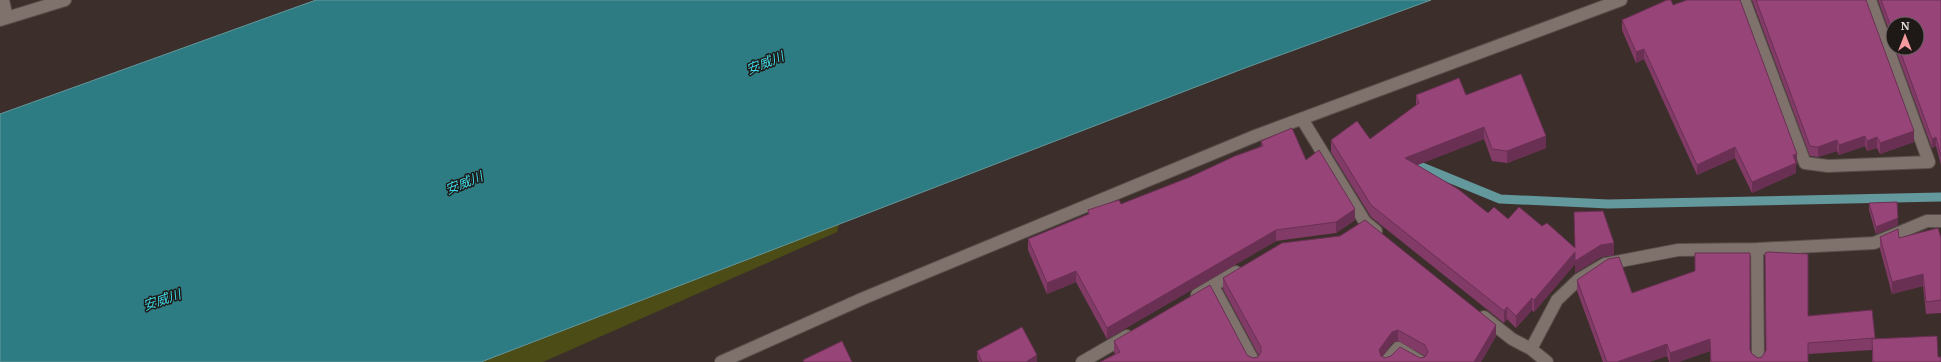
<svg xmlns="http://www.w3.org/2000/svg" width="1941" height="362" font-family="Merriweather,'Noto Sans JP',serif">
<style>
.green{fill:#4b4c16}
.water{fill:#2e7c83;stroke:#63989c}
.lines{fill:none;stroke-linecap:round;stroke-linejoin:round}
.stream{stroke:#63989c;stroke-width:9}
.street-casing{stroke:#574d49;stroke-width:14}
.street{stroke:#7f716b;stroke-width:12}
.wall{fill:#823a67;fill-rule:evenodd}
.shaded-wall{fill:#6a3054}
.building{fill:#974478;stroke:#6a3054;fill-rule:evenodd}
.labels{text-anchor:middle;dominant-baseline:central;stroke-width:3;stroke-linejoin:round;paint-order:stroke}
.water-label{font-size:13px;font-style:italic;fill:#3ed9e6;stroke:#1e1917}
</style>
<rect width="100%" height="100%" fill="#3c2f2b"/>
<path class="green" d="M839,224l-2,8 -294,130h-62z"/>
<path class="water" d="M316,0h1115l-186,68 -764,294h-481v-248z"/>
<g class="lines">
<path class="stream" d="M1412,163l88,36 108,5 333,-7"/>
<defs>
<path id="street" d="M3,0l4,18
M1744,0l61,163 23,3 101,-4 -59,-162
M0,20l65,-20
M1302,119l63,103 11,9
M1757,249l1,113
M1213,286l41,76
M1197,295l39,-23
M1484,317l28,22 19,10 16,13
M1531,349l26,-49 21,-20 27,-16 73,-14 79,-1 117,-6 53,-22h14
M721,362l143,-64 391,-162 366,-136
M1082,362l45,-26
M1386,362l12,-14 23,14"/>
</defs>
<use href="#street" class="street-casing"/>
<use href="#street" class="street"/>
</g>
<path class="wall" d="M1752,0h114l48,142 -34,12 -3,-6 -10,3 -2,-5 -26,9 -2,-4 -19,6 -8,-1z
M1878,0h63v165l-5,-19 -4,2 -37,-100h22l-24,-24v17z
M1622,20l175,144 -1,1v8l-44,20 -17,-35 -38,17 -53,-116 -8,4 -14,-33z
M1416,95h50l80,53 -39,15 -15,-2 -8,-22 -67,26 71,48 20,6 34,7 32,22 40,7 -13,2 -26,16v-9l-41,48 -2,-2 -16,18 -9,-9 -3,4 -133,-106 -40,-65v-12l39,-1 46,-34z
M1261,141l45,19 49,60 -19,13 -60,8 -169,98 -31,-57 -29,12 -19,-44v-11l60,-25v-4l33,-6 69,-27 71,-31z
M1869,203l29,22 -22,9 -7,-24z
M1880,237l19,1h42v75l-15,1 -3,-28 -31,8 -12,-45z
M1223,278l273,58 -15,26h-381l15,-8 -1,-2v-11l133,14 6,3 5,-1 1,-1 -36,-67zM1398,341l27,15v1l-5,1h-35l-3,-1 10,-14z
M1577,280l55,13 118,57 2,4 6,4 4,-1 46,-41 64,-6 3,29 63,18 3,5h-69v-12l-64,4v8h-98v-11l-32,11h-9l-2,-6 -18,6h-46l-26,-71z
M977,351l60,11h-58l-2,-4z"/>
<path class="shaded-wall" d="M1644,49v10l-8,4v-11z
M1484,127v12l-79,31v-12z
M1914,131v11l-34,12v-11z
M1546,136v12l-39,15v-12z
M1865,136v10l-26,9v-10z
M1877,137v11l-10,3v-10z
M1936,137v9l-4,2v-9z
M1837,140v11l-19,6v-10z
M1735,147v11l-38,17v-10z
M1797,154v10l-1,1v8l-44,20v-11l41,-27z
M1355,209v11l-19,13v-11z
M1898,218v7l-22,9v-7z
M1276,230v11l-169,98v-11z
M1614,243v12l-13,2 -26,16v-12l26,-16z
M1575,252v12l-41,48v-12z
M1076,271v11l-29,12v-11z
M1923,274v12l-31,8v-12z
M1532,298v12l-16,18v-12z
M1507,307v12l-3,4v-12z
M1496,325v11l-15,26h-7z
M1398,330v11l-6,2 -13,18v-11l13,-18z
M1710,339v12l-32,11h-8v-9z
M1667,344v12l-18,6h-32z
M1037,355v7h-11z"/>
<path class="building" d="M1667,0h4l2,5 14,-5h53l57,154 -4,1 3,8 -44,19 -17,-35 -38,18 -53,-116 -8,3 -14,-32z
M1756,0h110l48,131 -34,12 -3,-6 -10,4 -2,-5 -26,9 -2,-5 -19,7 -8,-1z
M1881,0h60v157l-5,-20 -4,2 -33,-91h18v-24h-24v8z
M1521,74l25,62 -39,15 -15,-2 -8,-22 -79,31 53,31 30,24 6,-6 14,12 11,-12 23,19 5,-3 28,25 -1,-36 29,-1 11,32 -13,2 -26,16v-9l-41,48 -2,-2 -16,18 -9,-9 -3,4 -133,-106 -40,-65 26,-19 13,18 49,-36 -3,-8 43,-17 7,17z
M1292,128l14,32 13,-10 36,59 -19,13 -60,8 -169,98 -31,-57 -29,12 -19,-44 61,-25 -1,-4 31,-10 2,4 69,-27 45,-21 28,-10 -2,-5z
M1897,202l1,16 -22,9 -7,-24z
M1365,220l131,105 -22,37h-374l20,-10 -6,-11 96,-56 37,70 6,3 5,-1 3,-5v-5l-38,-69 59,-35 58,-7zM1398,330l27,15 3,7 -3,5 -5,1 -20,-11 -9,9 -6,2 -4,-2 -2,-6 13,-18z
M1938,228l3,10v62l-15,2 -3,-28 -31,8 -12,-45 18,-8 1,9z
M1768,252l40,2v62l64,-6 3,28 -67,5v19h-97l-1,-23 -40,14 -3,-9 -50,18h-10l-30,-82 31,-21 11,-2 13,36 63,-22v-18h55v97l2,4 6,4 4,-1 4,-7 -1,-97z
M1022,327l15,28 -11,7h-44l-5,-11z
M1937,336l1,21h3v5h-68l-1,-23z
M842,341l10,21h-48l-1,-2z"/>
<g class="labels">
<g class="water-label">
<text transform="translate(765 63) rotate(-22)">安威川</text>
<text transform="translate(464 183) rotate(-22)">安威川</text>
<text transform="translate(162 300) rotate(-19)">安威川</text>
</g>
</g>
<g transform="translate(1905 36)"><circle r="19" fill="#1e1917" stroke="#6c6563"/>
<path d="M0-3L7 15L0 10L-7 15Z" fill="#f59b9f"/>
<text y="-6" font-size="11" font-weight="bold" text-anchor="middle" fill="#e0d8d5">N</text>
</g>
</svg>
